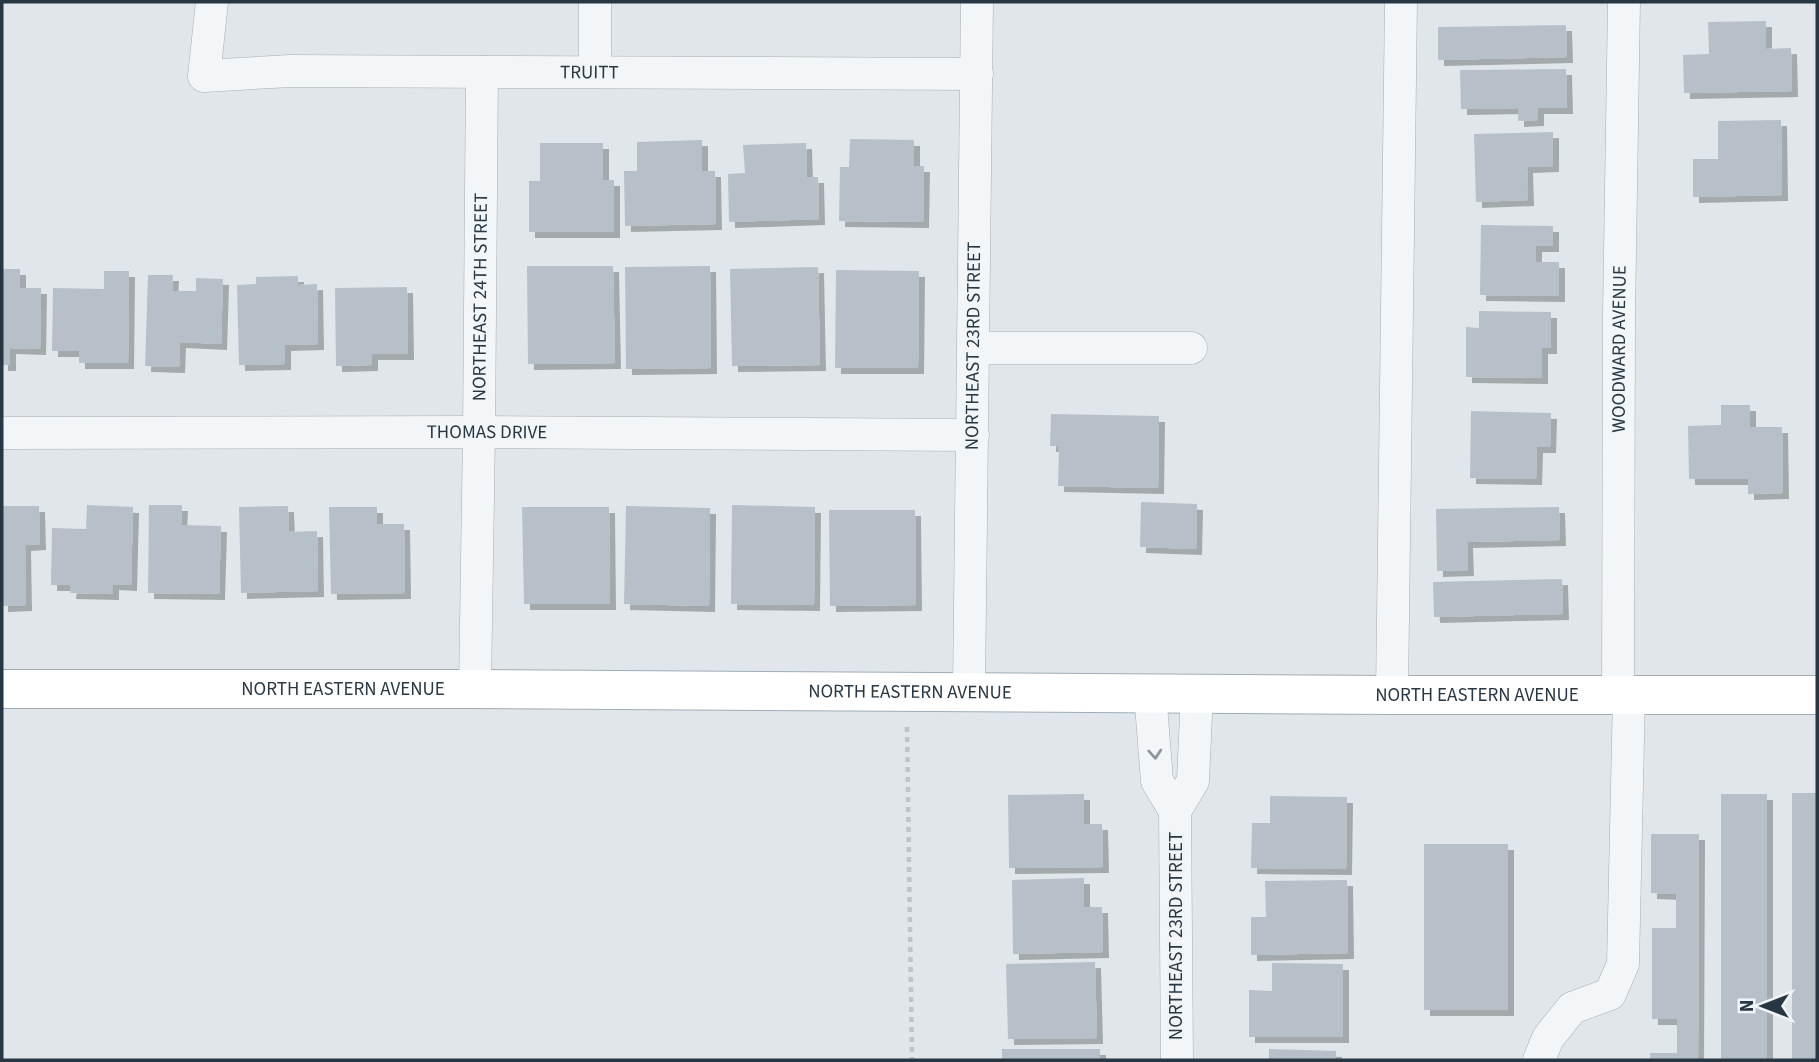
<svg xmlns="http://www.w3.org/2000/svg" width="1819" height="1062" font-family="'Source Sans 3',sans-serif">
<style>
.building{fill:#b7c0c8;filter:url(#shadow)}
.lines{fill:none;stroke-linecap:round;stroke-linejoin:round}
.minor-casing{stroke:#a5aeb5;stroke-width:33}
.major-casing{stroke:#9eadb7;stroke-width:40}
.path{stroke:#bec4c9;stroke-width:4.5;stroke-dasharray:5 5;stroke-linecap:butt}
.minor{stroke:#f3f6f8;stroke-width:32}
.major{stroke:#fff;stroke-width:38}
.oneway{stroke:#8d969e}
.labels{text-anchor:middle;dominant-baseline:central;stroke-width:5;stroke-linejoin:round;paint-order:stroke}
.street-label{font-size:19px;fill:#273743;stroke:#f0f4f7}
</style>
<defs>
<filter id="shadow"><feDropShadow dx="6" dy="6" stdDeviation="0" flood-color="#0004"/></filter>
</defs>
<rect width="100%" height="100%" fill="#e0e6ea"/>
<path class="building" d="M1766,21v28l25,-1 1,43 -108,2 -1,-38 26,-1 -1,-32z
M1566,25l1,32 -129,3v-33z
M1566,69l1,39h-29v12l-20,1v-13l-57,1 -1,-39z
M1781,120l1,75 -89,2v-38h25v-38z
M1553,132v34l-26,1 1,33 -52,2 -2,-68z
M850,139l64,1v26h10l-1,56 -84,-1 1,-54h9z
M702,140v31h13l1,53 -91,2 -1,-55h13v-29z
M540,143h63v37h11v52h-85v-51h11z
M806,143l1,34h11l1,42 -90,3 -1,-48 17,-1 -2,-28z
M1481,225l72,1v20h-17v16h23v34l-79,-1z
M527,266h86l2,97 -87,1z
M710,266l1,102 -85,1 -1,-102z
M818,267l2,98 -88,1 -2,-97z
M2,269h18v19h21l-1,61 -30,-1v17h-8z
M836,270l83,1 -1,97h-83z
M104,271h25l-1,92h-49v-12h-27l1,-63 51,1z
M148,275h25l-1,16h24v-13l27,1 -2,65 -41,-2 -1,25 -34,-1z
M298,276v9l19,-1 1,60 -33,1v19l-46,1 -2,-80 19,-1v-7z
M407,287l1,67h-36v11l-36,1 -1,-78z
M1479,311l72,1v36h-9v30l-76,-1v-50l13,1z
M1721,405h29v22h32l1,66 -35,1v-15h-59l-1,-53 33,-1z
M1471,411l80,2 -1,34h-13l-1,32 -66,-1z
M1051,414l108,2 -1,72 -100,-2 1,-40h-9z
M1141,502l56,2 -1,45 -56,-2z
M87,505l46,2 -2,78 -18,-1v10l-43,-1 1,-8h-20l1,-57 34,1z
M149,505h33l-1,20 40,1 -2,68 -71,-1z
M732,505l83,2 -1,98 -83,-1z
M2,506h37l1,38 -15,1 1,60 -24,1z
M288,506l1,26 28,-1 1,60 -77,2 -2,-86z
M626,506l84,2 -1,98 -85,-2z
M329,507h48v17h27l1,69 -74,1z
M522,507h87l1,97h-86z
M1559,507l1,33 -93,2 1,28 -31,1 -1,-62z
M829,510h86l1,95 -86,1z
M1562,579l1,35 -129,3 -1,-35z
M1792,793h25v267h-25z
M1084,794v30h18l1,43 -94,1 -1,-73z
M1721,794h46v266h-46z
M1270,796l77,1 -1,72 -95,-1 1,-45h18z
M1651,834h48l-1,226h-48v-7h27v-34h-25v-91h24v-34l-25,-1z
M1424,844h84v166h-84z
M1084,878v29h18l1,45 -90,2 -1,-74z
M1347,880l1,73 -97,2v-38h15l-1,-36z
M1095,962l2,76 -89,1 -2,-75z
M1272,963l71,1v73h-94v-47l23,1z
M1002,1049h98v11h-98z
M1269,1049l67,2v9h-67z"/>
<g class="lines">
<defs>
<g id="minor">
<path id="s1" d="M212,2l-8,74 86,-5 687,3"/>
<path d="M595,72v-70"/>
<path d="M974,348h217"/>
<path id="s2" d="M2,433l477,-1 494,3"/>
<path id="s3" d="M475,689l4,-257 3,-360"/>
<path id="s4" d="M969,691l8,-689"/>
<path d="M1150,692l7,89 18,30"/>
<path d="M1392,695l9,-693"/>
<path id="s5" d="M1618,695l1,-381 5,-312"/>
<path d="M1177,1060l-2,-249 18,-30 4,-88"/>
<path d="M1539,1060l9,-22 24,-30 38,-14 13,-30 6,-269"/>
</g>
<g id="major">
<path id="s6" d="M2,689h473l917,6h425"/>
</g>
</defs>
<use href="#minor" class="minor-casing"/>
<use href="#major" class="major-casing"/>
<path class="path" d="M907,727l5,333"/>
<use href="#minor" class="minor"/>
<use href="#major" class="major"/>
</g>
<defs><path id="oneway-chevron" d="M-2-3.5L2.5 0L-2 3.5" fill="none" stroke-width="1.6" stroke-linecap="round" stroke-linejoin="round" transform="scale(1.75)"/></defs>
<use class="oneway" href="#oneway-chevron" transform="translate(1155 754) rotate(86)"/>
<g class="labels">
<g class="street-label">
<text stroke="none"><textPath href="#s1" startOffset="460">TRUITT</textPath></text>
<text stroke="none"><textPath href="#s3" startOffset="392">NORTHEAST 24TH STREET</textPath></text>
<text stroke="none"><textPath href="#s4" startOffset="345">NORTHEAST 23RD STREET</textPath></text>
<text stroke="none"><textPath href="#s5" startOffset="346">WOODWARD AVENUE</textPath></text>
<text stroke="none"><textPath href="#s2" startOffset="485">THOMAS DRIVE</textPath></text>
<text stroke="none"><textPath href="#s6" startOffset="341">NORTH EASTERN AVENUE</textPath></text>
<text stroke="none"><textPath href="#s6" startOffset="908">NORTH EASTERN AVENUE</textPath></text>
<text stroke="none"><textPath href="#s6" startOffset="1475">NORTH EASTERN AVENUE</textPath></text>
<text transform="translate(1176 936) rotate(-90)">NORTHEAST 23RD STREET</text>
</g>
</g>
<rect width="1819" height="1062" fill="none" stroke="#273743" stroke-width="7"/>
<g transform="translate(1763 1006) rotate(270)" stroke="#f0f4f7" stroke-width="5" paint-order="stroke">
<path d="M0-5L12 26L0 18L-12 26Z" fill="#273743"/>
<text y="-10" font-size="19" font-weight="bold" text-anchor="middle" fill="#273743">N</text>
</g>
</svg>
